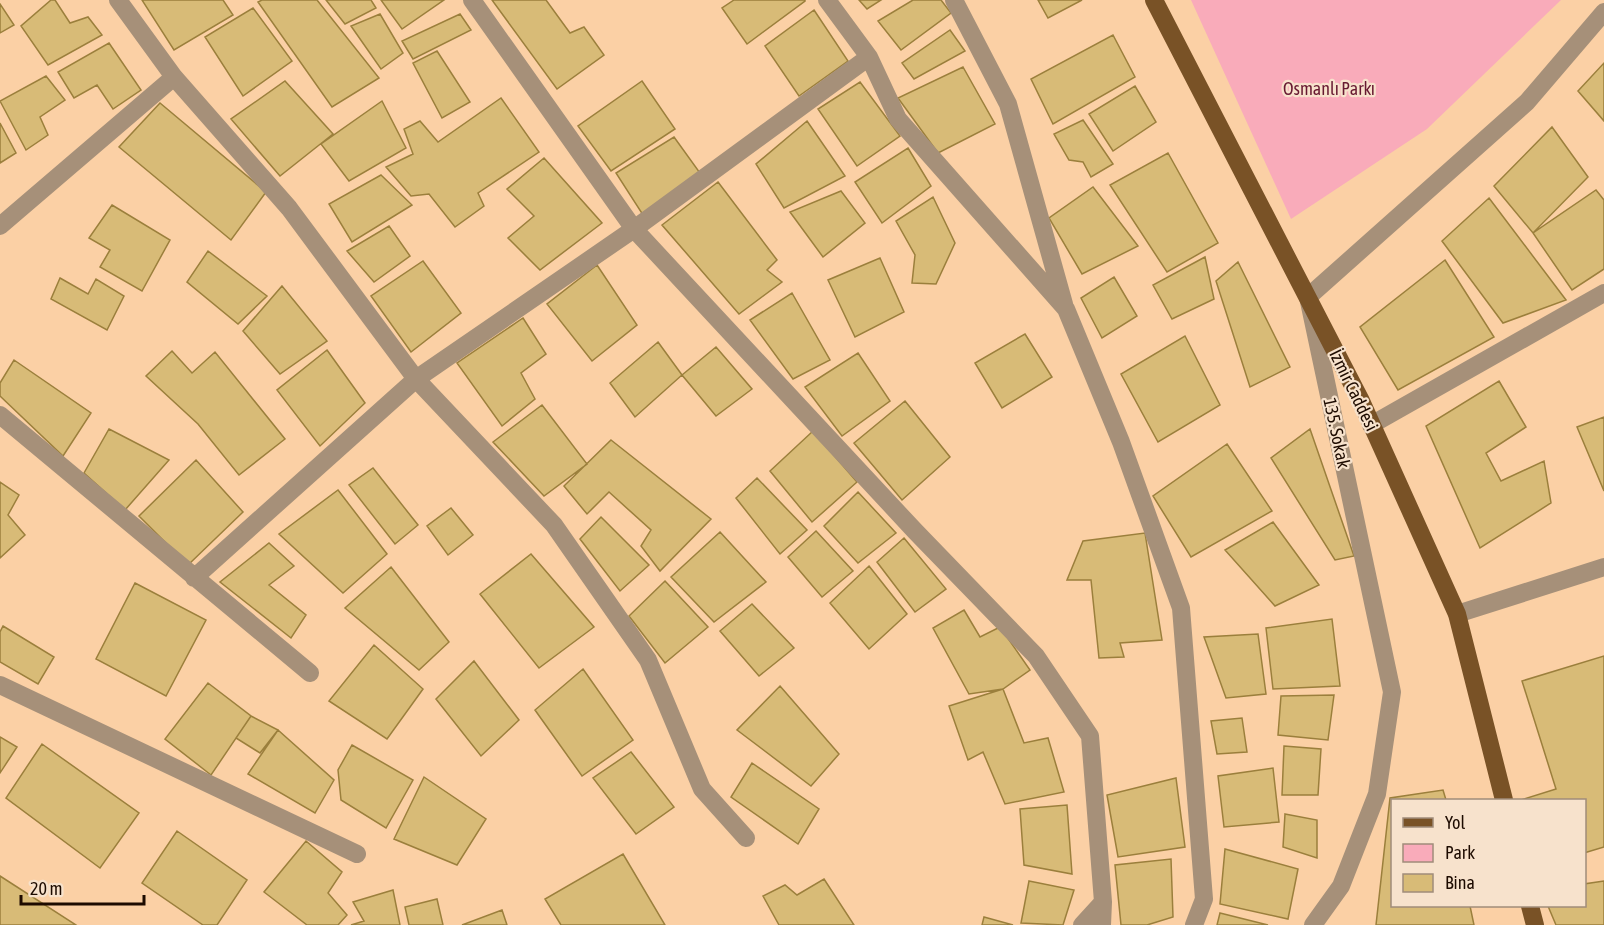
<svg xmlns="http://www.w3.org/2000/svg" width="1604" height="925" font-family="'Asap Condensed',sans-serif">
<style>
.green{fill:#f9abba}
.building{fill:#d8bb77;stroke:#9b7f3c;stroke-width:1.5}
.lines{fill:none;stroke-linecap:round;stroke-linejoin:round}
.lane{stroke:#a69079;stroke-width:18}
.street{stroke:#a69079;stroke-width:18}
.primary{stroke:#795226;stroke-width:18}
.labels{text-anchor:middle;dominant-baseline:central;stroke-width:4.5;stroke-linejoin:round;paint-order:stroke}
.park-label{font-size:18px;fill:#671931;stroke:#f7e2cc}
.street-label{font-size:18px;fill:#1d0b00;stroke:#f7e2cc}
</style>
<rect width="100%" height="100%" fill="#fbd0a5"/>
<path class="green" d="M1191,0h370l-134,129 -136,90z"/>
<path class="building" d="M51,0h4l15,23 18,-6 14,18 -54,30 -27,-39z
M142,0h81l10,15 -59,35z
M262,0h55l62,78 -47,29 -74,-105z
M326,0h45l5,8 -31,16z
M381,0h63l-42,29z
M492,0h54l24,33 14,-6 20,28 -47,34z
M734,0h71v1l-58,43 -25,-36z
M859,0h22l-14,9z
M913,0h28l10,13 -50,37 -23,-29z
M1038,0h44l-34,18z
M0,4l14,21 -14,8z
M253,8l39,53 -49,35 -38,-59z
M814,10l34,51 -49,35 -34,-50z
M380,14l23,39 -22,16 -30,-43z
M460,14l11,16 -58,29 -11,-18z
M950,30l15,21 -51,28 -12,-16z
M1113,35l22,42 -82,47 -22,-45z
M109,43l32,47 -28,19 -16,-24 -23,13 -16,-26z
M437,51l33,51 -28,16 -29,-55z
M1604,63v58l-26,-30z
M963,67l32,57 -57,29 -40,-55z
M46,76l19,24 -25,17 8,18 -22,15 -26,-49z
M285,81l48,53 -53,42 -49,-57z
M642,81l33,48 -64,42 -33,-45z
M860,82l40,54 -43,30 -39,-57z
M1135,86l21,36 -43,29 -24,-37z
M501,98l38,54 -61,41 6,13 -29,21 -26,-33 -18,2 -25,-29 27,-13 -9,-25 16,-8 18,21z
M382,101l24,47 -57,33 -28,-37z
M160,103l106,89 -35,48 -112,-93z
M1083,120l30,44 -22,13 -8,-15 -14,-2 -15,-26z
M807,121l38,55 -61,32 -28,-44z
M0,123l16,30 -16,10z
M1552,127l36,50 -55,56 -39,-47z
M674,137l26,36 -57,42 -27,-42z
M908,148l23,38 -49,37 -27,-41z
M1168,153l50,90 -51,29 -57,-87z
M544,158l58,65 -62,47 -32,-32 26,-22 -27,-27z
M381,175l31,30 -60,37 -23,-38z
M718,182l59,78 -10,10 15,12 -43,32 -77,-89z
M1093,187l45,59 -56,28 -33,-56z
M1596,190l8,10v69l-32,21 -39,-57z
M841,191l24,32 -42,34 -33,-45z
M933,197l22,46 -19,41 -24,-1 3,-28 -19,-34z
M1489,198l77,102 -63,23 -61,-82z
M112,205l58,35 -28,51 -42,-24 10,-17 -21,-12z
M389,226l21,30 -36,26 -27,-31z
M208,251l59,45 -29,28 -51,-42z
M1205,257l9,42 -42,20 -19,-34z
M880,258l24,54 -49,25 -27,-57z
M1445,260l49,77 -96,53 -38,-63z
M423,261l38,52 -50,39 -40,-56z
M1238,262l52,105 -40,20 -34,-106z
M597,265l40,60 -45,36 -45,-57z
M1114,277l23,39 -35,22 -21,-40z
M60,278l28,16 8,-15 28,17 -17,34 -56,-31z
M282,286l45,55 -47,33 -37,-43z
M792,293l38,67 -37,19 -43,-59z
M523,318l23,36 -25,19 14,26 -33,27 -45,-63z
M1025,334l27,43 -50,31 -27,-45z
M1185,336l35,69 -62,37 -37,-68z
M658,342l24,33 -47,42 -25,-34z
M716,347l36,42 -36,27 -34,-41z
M327,350l38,53 -45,43 -43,-56z
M172,351l20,22 23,-21 70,87 -46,36 -41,-51 -52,-48z
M858,353l32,48 -48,35 -37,-49z
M14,360l77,53 -28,43 -63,-60v-13z
M1499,381l27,46 -40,26 15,28 43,-20 7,42 -71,45 -54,-122z
M905,401l45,56 -48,43 -48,-57z
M542,405l45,59 -43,32 -51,-54z
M1604,417v74l-27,-64z
M109,429l60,31 -44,50 -41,-37z
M1310,429l44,127 -19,4 -64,-102z
M813,431l44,51 -45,40 -42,-51z
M611,440l100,79 -51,52 -19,-25 10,-16 -42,-38 -22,22 -23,-28z
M1227,444l45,67 -81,46 -38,-61z
M196,460l47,52 -55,53 -49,-49z
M373,468l45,57 -23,19 -46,-59z
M757,478l50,52 -27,24 -44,-56z
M0,482l19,13 -11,20 17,20 -25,23z
M338,490l49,64 -44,39 -64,-59z
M858,492l38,41 -38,30 -34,-37z
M451,508l22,27 -25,20 -21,-29z
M601,517l48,48 -29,26 -40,-52z
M1273,522l46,63 -44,21 -50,-56z
M816,531l37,40 -31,26 -34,-40z
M720,532l46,50 -52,40 -43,-45z
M1145,533l17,107 -42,3 4,14 -25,1 -8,-78h-24l16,-39z
M904,538l42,51 -31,23 -38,-50z
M269,543l25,23 -25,19 37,30 -15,23 -71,-56z
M531,554l63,73 -55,41 -59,-74z
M869,566l38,48 -38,35 -39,-46z
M391,567l58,75 -30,28 -74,-62z
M665,581l43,46 -43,36 -36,-47z
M135,583l71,37 -40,76 -70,-37z
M752,604l42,44 -35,28 -39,-45z
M964,610l16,27 20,-10 30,43 -27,19 -34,5 -36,-66z
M1332,619l8,67 -67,3 -7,-61z
M3,626l51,31 -16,27 -38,-22v-30z
M1258,634l8,60 -40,4 -22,-61z
M374,645l49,44 -36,50 -58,-38z
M1604,656v191l-20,6v-53h-63l35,-11 -34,-108z
M474,661l45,59 -38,36 -45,-57z
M583,669l50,71 -51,36 -47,-66z
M208,683l43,33 -40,59 -46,-36z
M780,686l59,68 -28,32 -74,-56z
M1003,689l21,54 24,-5 16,54 -59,12 -22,-52 -15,8 -19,-54z
M1334,695l-6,45 -50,-5 3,-39z
M251,716l27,14 -18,23 -24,-15z
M1242,718l5,34 -30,2 -6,-33z
M278,730l56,50 -19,33 -67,-39z
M0,737l17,10 -17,26z
M42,744l97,69 -39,55 -94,-70z
M352,745l61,35 -27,48 -45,-28 -3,-30z
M1284,746l37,3 -3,46h-36z
M631,752l43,55 -38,27 -43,-56z
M752,763l67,46 -21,35 -67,-47z
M1273,768l6,54 -55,5 -6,-51z
M424,777l62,42 -29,46 -63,-26z
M1176,778l9,69 -67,10 -11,-62z
M1443,790l3,10h-54v106h78l4,19h-98l14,-127z
M1067,805l5,69 -48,-9 -4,-56z
M1285,814l32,6v38l-34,-11z
M177,831l70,49 -30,45h-14l-61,-42z
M306,841l36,31 -14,21 19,22 -9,10h-31l-43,-33z
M1225,849l73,20 -10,50 -68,-15z
M623,854l42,71h-104l-16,-26z
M1171,859l2,58 -26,8h-26l-6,-60z
M0,876l76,49h-76z
M824,879l30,46h-75l-16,-29 22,-11 12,10z
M1029,881l45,9 -11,35 -42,-2z
M1604,881v44h-48l-8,-19h36v-22z
M393,890l7,35h-49l13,-4 -11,-19z
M437,899l6,26h-34l-4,-18z
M502,910l5,15h-45z
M1220,913l48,12h-51z
M984,917l29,8h-31z"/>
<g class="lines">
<path class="lane" d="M1371,425l233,-132"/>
<path class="street" d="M118,0l56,77 115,131 127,171 138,146 94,135 54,129 44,49
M472,0l162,229 281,302 121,125 54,80 13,166 -1,23
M827,0l42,57 29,62 168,190 55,133 60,166 23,291 -10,26
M954,0l54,104 56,200
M0,226l174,-149
M0,415l310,258
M194,578l222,-199 218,-150 235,-172
M1457,614l147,-47
M0,685l357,169
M1082,925l21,-23
M1313,925l28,-39 36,-92 15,-102 -84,-395 219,-195 77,-90"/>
<path class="primary" d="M1154,0l207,401 96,213 47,186
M1530,906l5,19"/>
</g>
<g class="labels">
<g class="park-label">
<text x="1329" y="88">Osmanlı Parkı</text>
</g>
<g class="street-label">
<text transform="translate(1354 390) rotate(64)">İzmir Caddesi</text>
<text transform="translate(1337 433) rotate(78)">135. Sokak</text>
</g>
</g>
<rect x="1391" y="799" width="195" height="108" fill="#f7e2cc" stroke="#a08c7a" stroke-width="1.5"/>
<rect x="1403" y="818" width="30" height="9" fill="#795226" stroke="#a08c7a" stroke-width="1.5"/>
<text x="1445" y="829" font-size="18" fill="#1d0b00">Yol</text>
<rect x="1403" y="844" width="30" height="18" fill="#f9abba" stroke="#a08c7a" stroke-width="1.5"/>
<text x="1445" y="859" font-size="18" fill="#1d0b00">Park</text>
<rect x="1403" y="874" width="30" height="18" fill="#d8bb77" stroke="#a08c7a" stroke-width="1.5"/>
<text x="1445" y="889" font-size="18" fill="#1d0b00">Bina</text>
<path d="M21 895v9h123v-9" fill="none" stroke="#1d0b00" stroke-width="3"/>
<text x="30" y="895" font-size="18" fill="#1d0b00" stroke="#f7e2cc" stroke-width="4.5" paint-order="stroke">20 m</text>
</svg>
